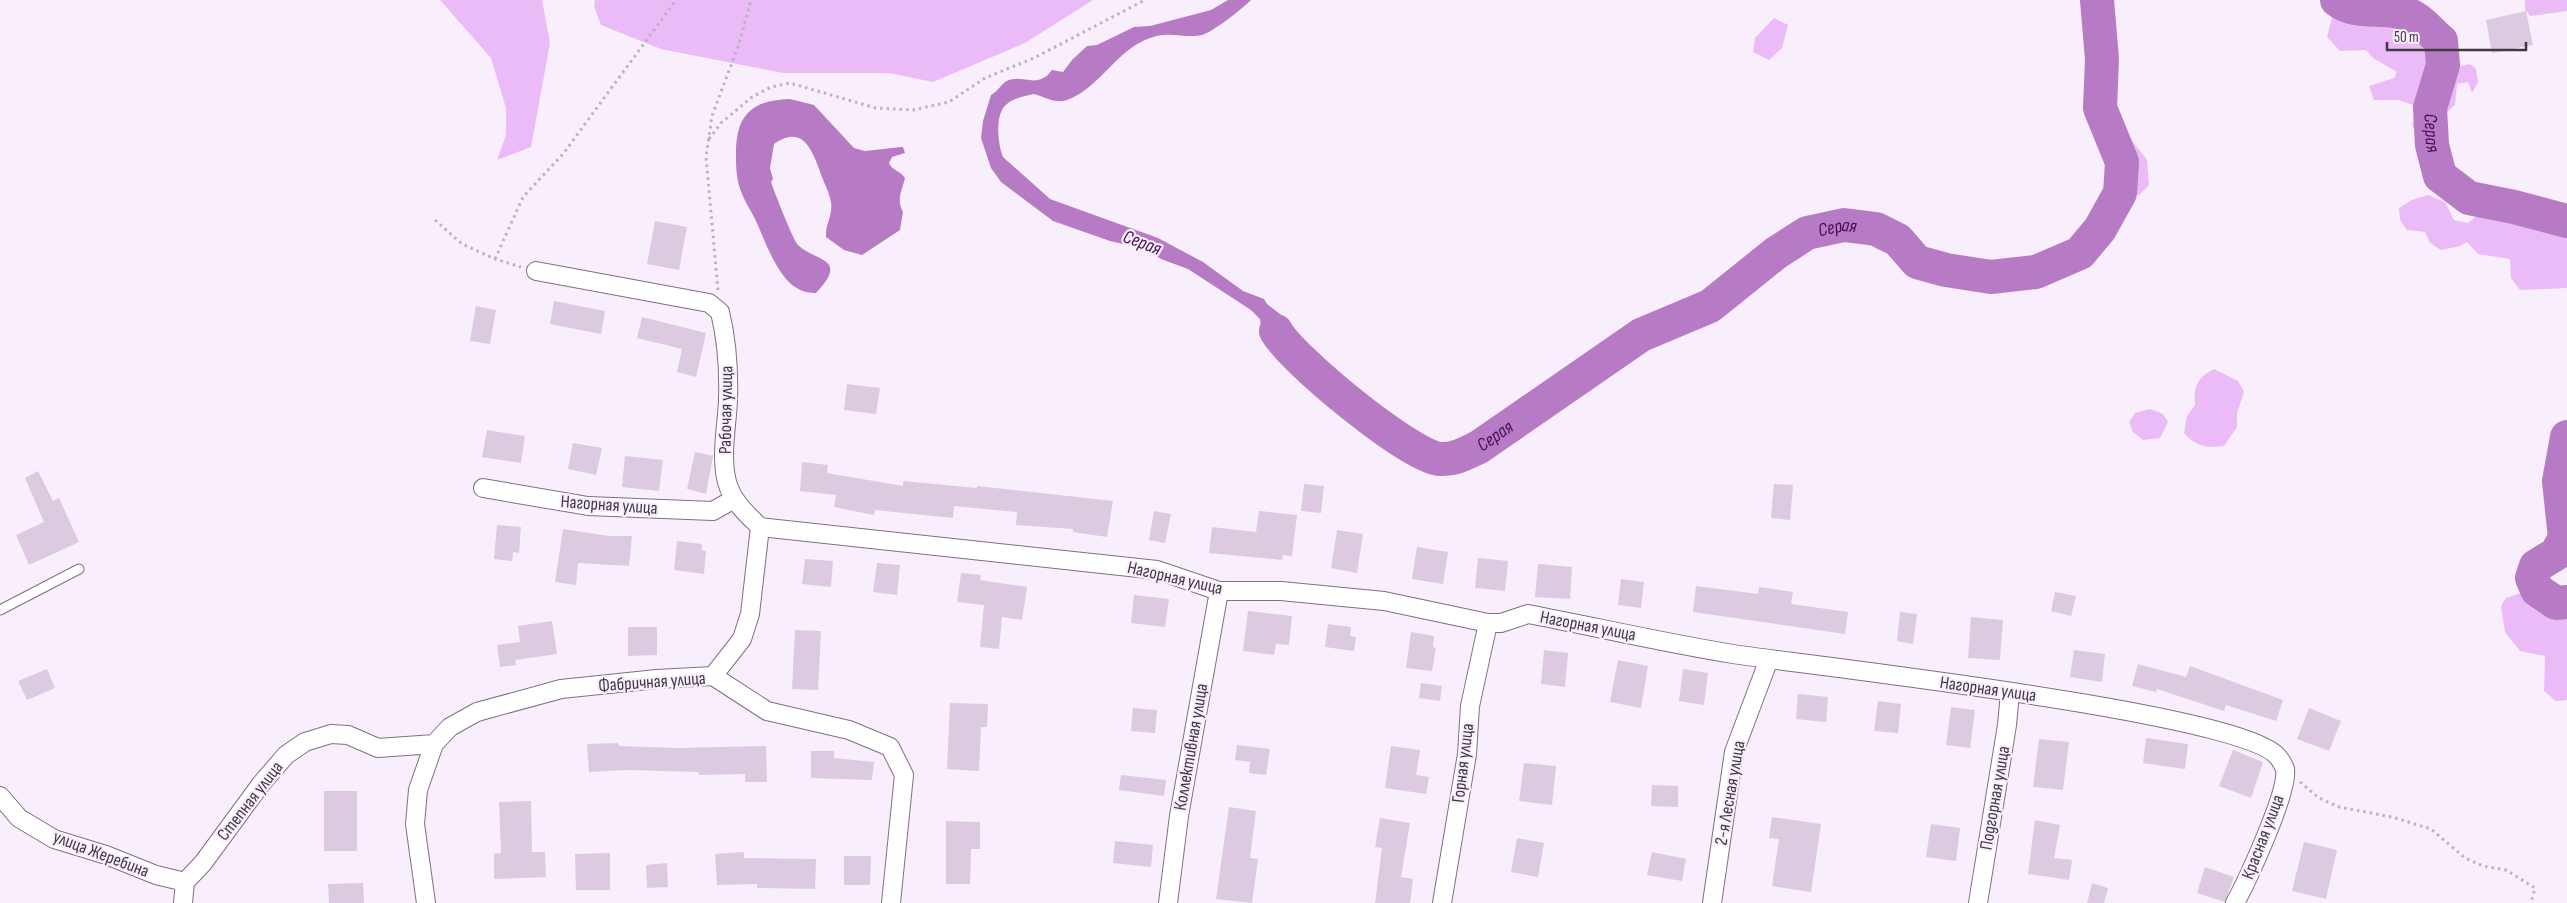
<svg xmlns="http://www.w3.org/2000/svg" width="2567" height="903" font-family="'Sofia Sans Condensed',sans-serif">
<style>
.green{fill:#ebbbf8}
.water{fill:#b77bc6}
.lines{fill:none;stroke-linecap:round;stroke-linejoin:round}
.river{stroke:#b77bc6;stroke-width:34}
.building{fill:#dccae1}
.lane-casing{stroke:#7f6f84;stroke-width:11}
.street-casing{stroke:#7f6f84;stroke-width:20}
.path{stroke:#bbb2be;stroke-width:3;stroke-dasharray:2.5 4;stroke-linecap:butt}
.lane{stroke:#fff;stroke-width:9}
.street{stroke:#fff;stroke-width:18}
.labels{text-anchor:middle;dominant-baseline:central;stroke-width:4.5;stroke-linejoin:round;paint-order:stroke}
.street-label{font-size:18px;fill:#403942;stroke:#f9eefc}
.water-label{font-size:19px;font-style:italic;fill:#470f54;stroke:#f9eefc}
</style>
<rect width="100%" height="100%" fill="#f9eefc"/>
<path class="green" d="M440,0h102l8,43 -19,104 -34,13 9,-25v-27l-15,-50z
M595,0h498l-68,43 -92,39 -44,-9h-106l-122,-24 -60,-24 -7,-19z
M2525,0h42v11l-37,5 -5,-7z
M2356,11l24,11 17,3 7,-12 15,4 8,8 -2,22 12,15 -2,16h9l7,-10 19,-4 6,5 2,13 -6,11 -4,-11 -11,2 -2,21 -11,10v23c-18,9 -20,3 -32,-12l4,-20 -17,-6h-25l-5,-14 25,-8 3,-6 -24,-14 -7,-8 -26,1 -13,-14 5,-19 9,-6z
M1774,18l14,7 -6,23 -13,12 -16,-8 2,-14z
M2120,125l27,35 2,25 -10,10 -10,-1 -13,-19 -1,-13 -14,-18 -1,-12 9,-6z
M2428,195l17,7 9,18 14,3 32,-27 15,14 11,2 9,-13 14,2 18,14v73l-47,2 -9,-12 -1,-19 -32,-5 -11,-12 -7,4 -19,4 -11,-7 -5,-11 -18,-2 -7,-10 -1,-12 13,-8z
M2214,369l24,12 6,11 -7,21v14l-13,19c-17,2 -28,1 -40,-13l3,-17 8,-11c-2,-17 2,-28 19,-36z
M2150,409l13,5 5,8 -8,16 -17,2 -10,-8 -4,-10 6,-9z
M2567,474v58l-21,-27 -2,-24z
M2524,592l18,6 15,14 10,1v87l-11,1 -12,-10 1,-35 -25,-5 -15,-19 -4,-26 5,-8z"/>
<path class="water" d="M1228,0h23c-9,9 -38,32 -49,35 -20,4 -33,-6 -57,5 -30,13 -47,49 -78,60 -12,4 -22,-3 -33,-6 -9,2 -20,4 -27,10 -13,9 -9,41 -4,53l47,42 108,39 45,24 40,29 21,8 3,5 18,14c2,20 14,26 29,39l-9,13 -43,-38 -2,-13 -9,-9 -63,-41 -27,-10 -16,-10 -35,-8 -57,-20 -52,-39 -10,-14 -10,-30 2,-17 8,-26c7,-4 9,-9 14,-13 16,-10 32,9 47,-12l11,2 9,-12 15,-14 10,-1 37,-18 16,-1 61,-16z
M790,99l24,6 40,43 11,3 36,-4h2l2,6 -13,4 -3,6c2,7 12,8 16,15 -3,13 -9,21 -2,34l-3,18 -38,25 -18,-5 -18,-13c-1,-12 7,-22 5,-34 -1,-9 -6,-18 -9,-26 -9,-25 -18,-54 -48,-33l-4,24 3,11 -2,3c3,9 22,58 27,63 17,17 52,12 18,48 -12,0 -21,-4 -30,-14 -14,-17 -21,-38 -30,-58 -4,-9 -10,-17 -14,-27 -6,-14 -6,-27 -6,-41 0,-38 16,-53 54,-54z"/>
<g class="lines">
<g class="river">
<path id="s1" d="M2337,0c20,17 55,3 78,18 9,5 17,16 26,23l2,24 -13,43 2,37 8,31 29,22 45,9 53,14"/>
<path id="s2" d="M1276,331c15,28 133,125 164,128 15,1 26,-6 39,-12l162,-112 69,-29 66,-53 31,-20 37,-8 32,4 22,11 19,22 29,8 45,7 45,-5 44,-19 20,-24 20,-36 2,-31 -22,-54 2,-49 -5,-59"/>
<path d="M2567,437l-8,44 6,57 -9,16 -20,12 -4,12 5,12 19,13 11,-1"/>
</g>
</g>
<path class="building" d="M2526,11l7,34 -41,8 -6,-33z
M655,221l32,6 -8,43 -32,-6z
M554,301l51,10 -4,23 -51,-10z
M476,306l20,4 -6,34 -20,-3z
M642,317l64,16 -10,44 -19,-5 5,-23 -45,-11z
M847,384l33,4 -4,26 -32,-4z
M487,430l38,6 -4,27 -39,-6z
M573,443l29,5 -6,27 -28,-6z
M695,452l18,4 -7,38 -19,-5z
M625,456l38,4 -4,31 -37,-4z
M802,462l26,3 -1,8 76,13v-5l74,7v-2l136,15 -6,36 -34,-5v-3l-57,-4 1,-13 -63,-6 -1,12 -78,-8 -1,5 -40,-8 2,-12 -36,-4z
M38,471l15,30 6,-3 20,44 -50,23 -13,-30 28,-13 -19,-44z
M1304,484l20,2 -3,27 -20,-2z
M1774,484l19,1 -3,35 -19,-2z
M1154,511l17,3 -6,29 -16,-3z
M1259,511l38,4 -5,41 -9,-1 -1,5 -73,-7 3,-26 44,5z
M497,525l24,2 -2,26 -6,-1 -1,9 -18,-2z
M563,529l46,7h23l-3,30 -51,-3 -2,22 -21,-3z
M1337,530l26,4 -6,39 -26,-5z
M677,541l25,3v6l4,1 -2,23 -30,-4z
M1417,547l31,5 -5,32 -31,-5z
M1478,558l30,3 -3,30 -30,-3z
M805,559l28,2 -2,26 -29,-3z
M877,563l23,2 -3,30 -24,-3z
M1538,564l34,3 -2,32 -35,-2z
M961,573l20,2 -1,5 47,7 -5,33 -20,-3 -3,32 -19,-2 4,-42 -27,-3z
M1621,579l23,3 -3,26 -23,-3z
M1696,586l62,8 1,-7 34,5 -2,12 57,8 -3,22 -152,-22z
M2055,592l21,4 -5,20 -20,-5z
M1134,595l35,4 -4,28 -34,-4z
M1248,611l44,5 -3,29 -13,-1 -2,11 -31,-4z
M1900,612l17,2 -4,30 -16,-3z
M1971,617l32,3 -3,40 -32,-2z
M552,621l5,33 -42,6 1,5 -16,2 -3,-22 23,-3 -2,-16z
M1328,624l23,3 -1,9 6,1 -2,14 -29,-4z
M628,627h29v28l-29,1z
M795,630l26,1 -3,59 -26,-1z
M1411,632l23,4 -1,11 3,1 -4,23 -26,-3z
M1544,650l24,3 -3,34 -24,-3z
M2074,650l31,4 -3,28 -32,-5z
M1618,660l30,6 -7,42 -31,-6z
M2138,664l48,13 4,-11 93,34 -7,21 -50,-16 -2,6 -67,-22 -1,3 -24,-6z
M47,669l8,19 -28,12 -9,-19z
M1683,669l25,4 -4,32 -25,-4z
M1421,683l21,3 -2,15 -21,-3z
M1798,694l30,3 -2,25 -30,-3z
M1878,701l23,3 -3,29 -24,-2z
M950,703l38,1 -1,23h-6l-2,44 -32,-2z
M1951,707l24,3 -5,38 -24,-3z
M1133,708l24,2 -2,23 -24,-2z
M2309,708l32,13 -12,30 -32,-12z
M2146,738l42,6 -3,25 -42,-6z
M2039,739l30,3 -6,48 -30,-3z
M618,743l1,3 58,2 89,-2 1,36h-22v-8l-46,1v-3l-72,-2 -38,2 -2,-28z
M1237,745l33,4 -4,26 -17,-2 1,-11 -15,-2z
M1391,746l29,4 -4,25 13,2 -3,17 -41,-6z
M2233,750l30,12 -12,36 -32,-12z
M811,751h23v7l40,4 -2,18 -61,-2z
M1524,763l32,3 -4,39 -33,-4z
M1121,775l45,5 -2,16 -45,-6z
M1652,785l26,1v21l-27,-1z
M324,791h33v60h-33z
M531,801l1,51h13l1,25 -52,2v-25l7,-1 -2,-51z
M1229,807l27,4 -6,47 8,1 -6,44 -36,-4z
M1772,817l49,7 -10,68 -39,-6 7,-47 -10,-1z
M1380,818l30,5 -9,54 12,2 -3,24h-35l7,-55 -7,-1z
M2035,820l25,5 -6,33 18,2 -3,20 -41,-6z
M946,821l34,1v27h-9l-1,35h-24z
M1931,824l29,4 -4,33 -30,-4z
M1517,838l27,5 -6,34 -27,-5z
M1115,841l38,4 -2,22 -38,-4z
M2304,842l33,8 -11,49 -34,-8z
M744,852v6l72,1 -1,30 -58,-1v-4l-40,1 -2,-31z
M1652,852l34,7 -4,22 -35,-6z
M610,853v37h-34l-1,-36z
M844,856h27l-1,29h-26z
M667,863l1,24 -21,1 -1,-23z
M2205,867l29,10 -9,25 -28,-9z
M363,883l1,20h-35l-1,-19z
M2092,883l16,5 -4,15h-17z"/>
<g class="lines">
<defs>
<path id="lane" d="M0,610l79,-41"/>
<path id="street" d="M536,271l173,32 11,9c7,29 9,58 8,88 -1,27 -9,62 1,88 6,16 19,27 31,39l-10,87 -8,25 -29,37
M483,488l105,18 125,5 21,-12
M760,527l397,43 62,21h62l103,10 104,22h13l27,-9c68,13 137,29 205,40 78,12 512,59 545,103 2,2 6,9 7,12 4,22 -38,112 -50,134
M0,796l19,22 35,21 52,16 50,20 29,7
M183,903l2,-21 18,-19 58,-79 25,-29 19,-13 26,-8 17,1 30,13 56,-4
M426,903l-11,-79 3,-34 16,-46 16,-17 27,-15 84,-23 96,-10 56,-3 54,35 82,19 41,17 14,28 -13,128
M1168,903l11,-87 40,-225
M1442,903l25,-149 3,-48 18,-83
M1712,903l22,-151 35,-93
M1978,903l29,-178 3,-32"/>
</defs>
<use href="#lane" class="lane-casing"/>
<use href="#street" class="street-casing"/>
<path class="path" d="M709,139l12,-16 31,-26 19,-10 19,-4 86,25 37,2 36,-8 36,-24 49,-20 111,-58
M435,220l27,24 33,15 26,8
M495,259l28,-62 40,-43 113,-154
M718,290l-12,-133 6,-41 27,-72 12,-44
M2300,782l19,16 20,9 53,10 39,12 34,29 18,8 23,4 29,18 -4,15"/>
<use href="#lane" class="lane"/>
<use href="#street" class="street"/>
</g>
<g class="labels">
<g class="street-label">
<text transform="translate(726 410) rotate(-89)">Рабочая улица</text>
<text transform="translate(609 505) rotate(4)">Нагорная улица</text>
<text transform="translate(1175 578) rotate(13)">Нагорная улица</text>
<text transform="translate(1588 626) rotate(11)">Нагорная улица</text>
<text transform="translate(652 682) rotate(-4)">Фабричная улица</text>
<text transform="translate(1988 689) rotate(8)">Нагорная улица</text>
<text transform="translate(1191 747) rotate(-80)">Коллективная улица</text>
<text transform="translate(1463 763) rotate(-83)">Горная улица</text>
<text transform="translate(1730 793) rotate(-80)">2-я Лесная улица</text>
<text transform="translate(1995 798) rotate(-80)">Подгорная улица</text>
<text transform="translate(250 801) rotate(-52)">Степная улица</text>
<text transform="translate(2263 837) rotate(-69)">Красная улица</text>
<text transform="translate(101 854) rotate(21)">улица Жеребина</text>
</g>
<g class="water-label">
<text stroke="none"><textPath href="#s1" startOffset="210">Серая</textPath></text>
<text stroke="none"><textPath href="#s2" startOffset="676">Серая</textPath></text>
<text transform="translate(1142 243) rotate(21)">Серая</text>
<text stroke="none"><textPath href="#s2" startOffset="271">Серая</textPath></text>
</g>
</g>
<path d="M2387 42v8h139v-8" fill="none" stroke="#403942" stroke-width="2.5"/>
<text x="2394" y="42" font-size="15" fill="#403942" stroke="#f9eefc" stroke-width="4" paint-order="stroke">50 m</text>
</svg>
